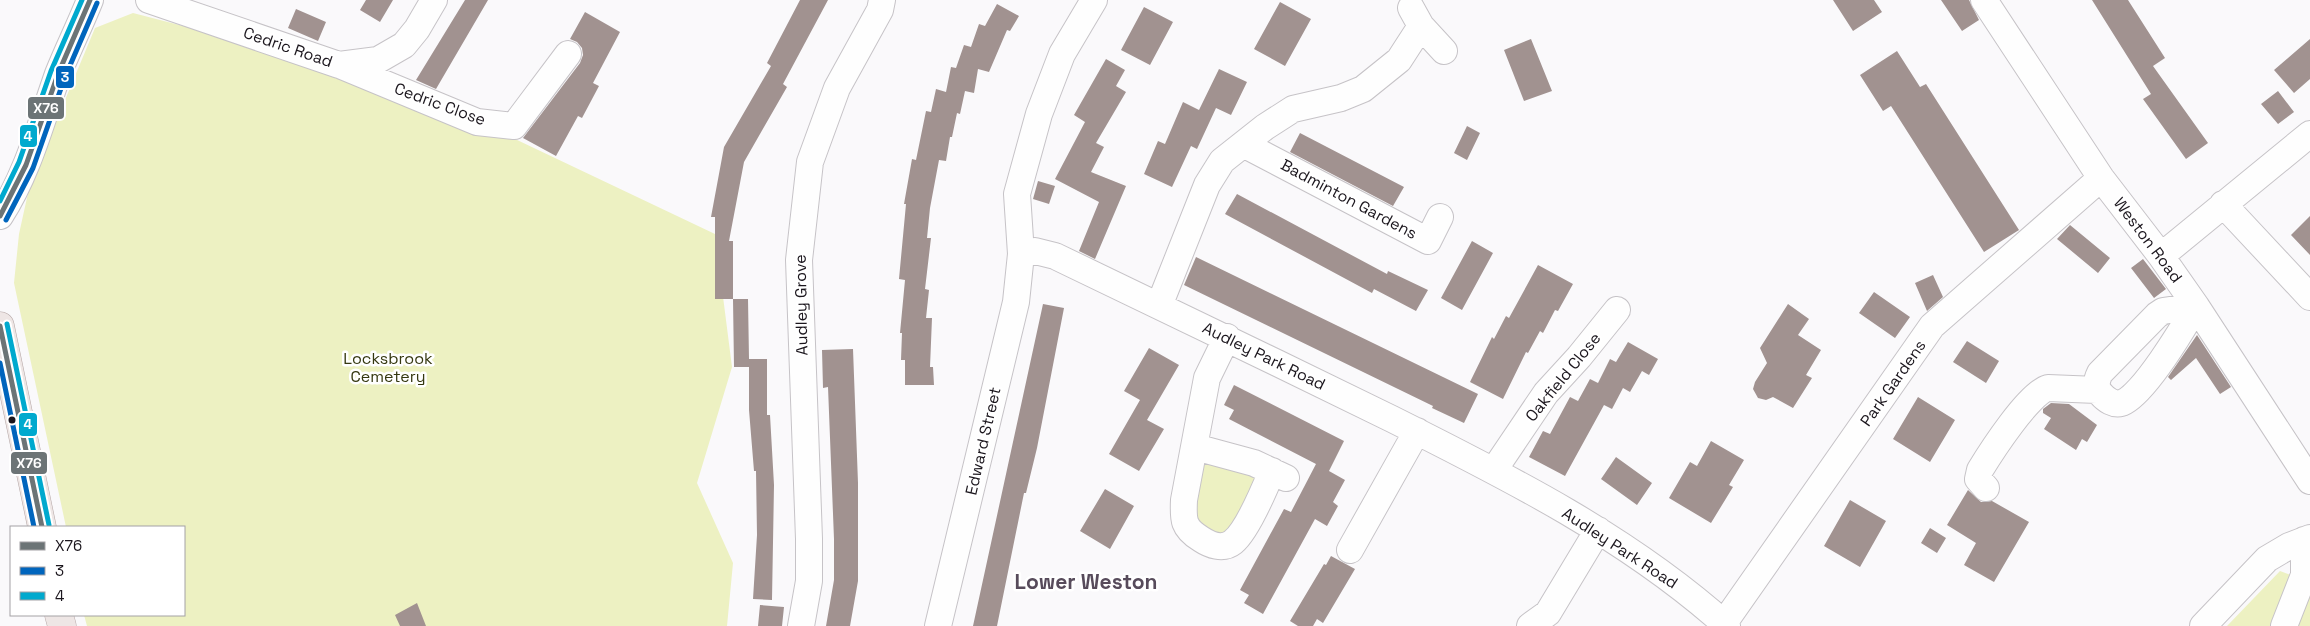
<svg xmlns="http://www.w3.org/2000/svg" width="2310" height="626" font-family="'Space Grotesk',sans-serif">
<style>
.green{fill:#edf1c2}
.building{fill:#a19290}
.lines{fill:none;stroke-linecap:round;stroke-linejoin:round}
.minor-casing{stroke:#c6c3c7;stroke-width:28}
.major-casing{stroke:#b4a6a5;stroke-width:29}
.minor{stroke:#fefefe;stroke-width:26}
.major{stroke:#eee6e5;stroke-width:28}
.bus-1-casing{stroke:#fff;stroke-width:9}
.bus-2-casing{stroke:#fff;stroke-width:9}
.bus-3-casing{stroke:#fff;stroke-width:9}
.bus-1{stroke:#6c7476;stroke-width:5}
.bus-2{stroke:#0065bd;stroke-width:5}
.bus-3{stroke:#00a9ce;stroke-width:5}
.bus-dot{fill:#1b161d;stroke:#fff;stroke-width:2}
.labels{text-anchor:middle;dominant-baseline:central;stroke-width:5;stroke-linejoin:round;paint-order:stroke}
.street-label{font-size:16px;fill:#1b161d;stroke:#fff}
.park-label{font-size:16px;fill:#353810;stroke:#fff}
.district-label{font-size:21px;font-weight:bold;fill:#574b5b;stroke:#fff}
.line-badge{stroke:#fff;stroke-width:2}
.badge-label{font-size:14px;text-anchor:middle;font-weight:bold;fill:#fff}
</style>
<rect width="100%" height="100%" fill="#faf9fb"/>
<path class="green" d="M133,13l85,22 117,39 180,65 200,95 17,133 -35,116 36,80 -6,63h-640l-3,-11h100v-88h-118l-52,-244 5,-49 11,-50 65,-156z
M1207,462l48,12v13l-29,46c-44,2 -29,-38 -24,-67z
M2280,571l30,11v44h-83z"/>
<path class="building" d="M366,0h27l-13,22 -20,-12z
M465,0h23l-52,89 -20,-9z
M800,0h28l-45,84 4,3 -43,75 -15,79h4v58h-18v-82h-4l13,-70 47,-81 -4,-3z
M1833,0h41l8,12 -29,19z
M1941,0h28l10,20 -17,11z
M2092,0h36l37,58 -12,8 55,77 -22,16 -43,-60 8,-5z
M1280,2l31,17 -26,47 -31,-17z
M997,4l22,12 -9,15 -3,-1 -18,42 -11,-3 -4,24 -9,-2 -5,23 -3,-1 -5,24h-2l-4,24 -7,-1 -9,48 -3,30h4l-6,51 4,1 -3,28h6l-2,49h3l1,18h-29v-25h-4l1,-27h-2l5,-53 -6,-1 7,-75h-2l8,-45 4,1 10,-49 5,1 5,-23 10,3 5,-25 5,1 8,-23 7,2 8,-23 6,2z
M1144,7l29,15 -23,43 -29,-15z
M296,9l30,13 -8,19 -30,-13z
M585,12l35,20 -27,51 6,3 -17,32 -4,-2 -22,40 -33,-18 57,-75 3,-8 -1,-7 -5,-6 -7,-3z
M1531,39l21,52 -28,10 -20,-51z
M2310,39v40l-16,14 -20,-23z
M1897,51l23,36 6,-3 93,146 -35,22 -93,-146 -8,5 -23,-36z
M1106,59l19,11 -9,16 10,6 -30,51 8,4 -13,25 35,14 -31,73 -16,-8 20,-49 -44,-23 30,-57 -11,-7z
M1219,69l28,13 -16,33 -15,-7 -19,41 -6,-3 -19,41 -28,-13 14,-33 7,3 18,-42 16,8z
M2278,91l16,21 -16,12 -17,-20z
M1467,126l13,7 -13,27 -13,-7z
M1300,133l104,54 -11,19 -103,-54z
M1038,181l17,5 -6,18 -16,-5z
M1237,194l150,80 1,-3 40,19 -12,21 -42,-22 -2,4 -147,-79z
M2310,216v39l-19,-20z
M2070,225l40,33 -12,15 -41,-34z
M1472,241l21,12 -31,57 -21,-12z
M1196,257l282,137 -14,29 -32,-15 1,-2 -249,-121z
M2143,259l23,30 -12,9 -23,-30z
M1538,265l35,19 -15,27 -3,-1 -12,23 -3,-2 -12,22 -2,-1 -23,47 -33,-17 22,-45 2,2 12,-23 3,2z
M1933,275l10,22 -16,14 -12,-28z
M1874,292l36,25 -15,21 -36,-25z
M733,299h15l1,60h18v56h3l4,70 -2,115 -19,-1 4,-64 -1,-64h-2l-5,-61v-43h-15z
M1043,304l21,4 -27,140 -11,45h-2l-27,133h-24z
M1788,304l21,15 -11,16 23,15 -15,25 6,3 -19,30 -20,-11 -7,3 -8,-2 -5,-9 2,-7 12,-19 -7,-15z
M2197,335l34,52 -11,7 -24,-36 -25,22 -3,-3z
M1967,341l32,20 -13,22 -33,-21z
M1628,342l30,17 -9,16 -7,-4 -12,21 -7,-4 -11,21 -8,-4 -39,71 -36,-19 14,-26 7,3 20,-37 8,4 12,-22 8,4 12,-24 6,3z
M1149,348l30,17 -32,55 17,9 -25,42 -30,-17 31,-54 -16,-9z
M853,349l5,134v98l-8,45h-24l8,-46v-41l-6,-152 -5,1 -1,-38z
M1234,385l110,56 -15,30 16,9 -12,22 5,4 -11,20 -12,-7 -52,95 -19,-11 5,-8 -9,-5 44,-81 7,3 25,-48 -87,-45 5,-9 -10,-5z
M1918,397l37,23 -25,42 -37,-23z
M2051,403l18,1 28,21 -10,17 -5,-3 -6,11 -32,-21 7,-11 -8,-5v-4z
M1711,441l33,19 -15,25 4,2 -22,36 -42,-25 21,-36 7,4z
M1616,457l36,26 -15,22 -36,-26z
M1105,489l29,17 -24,43 -30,-18z
M1968,490l13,12 11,-1 37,21 -35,60 -30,-17 12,-22 -29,-18z
M1850,500l36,21 -26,46 -36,-21z
M1930,528l16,10 -9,15 -16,-10z
M1331,556l24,13 -32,54 -6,-4 -4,7h-15l-8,-5 34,-57 2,1z
M417,603l9,23h-26l-5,-11z
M760,605l24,2 -2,19h-24z"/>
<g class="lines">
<defs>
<path id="minor" d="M149,0l190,65 39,-5 26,-15 13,-16 17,-29
M1094,0l-32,54 -23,60 -22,80 4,60 14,-3 20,5c112,54 225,108 337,163 118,59 237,119 335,207
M1984,0l117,178 60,78 35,50 114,175
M1411,8l10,18 23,25
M342,66l135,56 37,4 54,-72
M1245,145l183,96 12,-24
M2223,204l87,93
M0,216c28,-43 41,-94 58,-142 10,-25 22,-49 32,-74
M2161,256l149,-122
M1159,306l48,-121 15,-24 43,-34 28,-18 48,-11 22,-9 36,-29 22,-34
M2196,306c-11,19 -55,93 -75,97 -7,2 -15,-3 -20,-9 -6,-7 -5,-13 -1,-21l57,-58 6,-4z
M1227,337l-20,41 -23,122c-1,20 -1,28 17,39 9,6 22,11 32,3 14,-11 32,-54 39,-71
M1195,447l59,16 32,15
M1494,470l52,-77 33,-36 38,-47
M1986,488l-8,-9 2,-9c11,-18 49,-77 68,-82l49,2
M1350,550l67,-119
M1724,623l208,-297 169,-148
M801,626l8,-45v-42l-10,-279 11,-98 27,-74 43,-78 2,-10
M938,626l78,-324 5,-48
M1530,626l18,-13 50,-83
M2203,626l64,-67 22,-13 21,-8
M2284,626l20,-51v-35"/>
<path id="major" d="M0,326l42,201
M59,615l3,11"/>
</defs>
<use href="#minor" class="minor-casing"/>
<use href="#major" class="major-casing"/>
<use href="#minor" class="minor"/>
<use href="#major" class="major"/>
<defs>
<path id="bus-1" d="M0,216l26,-51 32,-91 32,-74
M0,326l42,201"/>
<path id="bus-2" d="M6,220l27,-52 32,-91 32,-74
M0,363l34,164"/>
<path id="bus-3" d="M0,201l19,-39 32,-91 31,-71
M7,324l42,201"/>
</defs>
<use href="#bus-1" class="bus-1-casing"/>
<use href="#bus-2" class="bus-2-casing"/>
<use href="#bus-3" class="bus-3-casing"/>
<use href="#bus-1" class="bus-1"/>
<use href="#bus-2" class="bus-2"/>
<use href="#bus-3" class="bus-3"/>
</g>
<circle class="bus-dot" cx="12" cy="420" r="4.5"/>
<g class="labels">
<g class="street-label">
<text transform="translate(288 47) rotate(19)">Cedric Road</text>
<text transform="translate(440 104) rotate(20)">Cedric Close</text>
<text transform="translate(1349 199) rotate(28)">Badminton Gardens</text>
<text transform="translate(2148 240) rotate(53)">Weston Road</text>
<text transform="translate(801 305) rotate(-91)">Audley Grove</text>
<text transform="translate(1264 356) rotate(26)">Audley Park Road</text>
<text transform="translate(1563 377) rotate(-51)">Oakfield Close</text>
<text transform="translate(1893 383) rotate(-55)">Park Gardens</text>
<text transform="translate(983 441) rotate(-77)">Edward Street</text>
<text transform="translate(1620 548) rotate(33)">Audley Park Road</text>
</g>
<g class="park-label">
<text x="388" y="358">Locksbrook<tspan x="388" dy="18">Cemetery</tspan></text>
</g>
<g class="district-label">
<text x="1086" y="581">Lower Weston</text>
</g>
</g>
<g class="line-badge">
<rect x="55" y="65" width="20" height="24" rx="5" fill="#0065bd"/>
<rect x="27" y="96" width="38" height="24" rx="5" fill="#6c7476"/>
<rect x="19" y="124" width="19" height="24" rx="5" fill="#00a9ce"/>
<rect x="18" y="412" width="20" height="25" rx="5" fill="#00a9ce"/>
<rect x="10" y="451" width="38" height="24" rx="5" fill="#6c7476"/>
</g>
<g class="badge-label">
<text x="65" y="82">3</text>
<text x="46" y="113">X76</text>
<text x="28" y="141">4</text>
<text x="28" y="429">4</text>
<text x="29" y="468">X76</text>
</g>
<rect x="10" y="526" width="175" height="90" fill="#ffffff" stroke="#a4a2a5"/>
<rect x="20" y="542" width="25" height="8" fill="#6c7476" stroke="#a4a2a5"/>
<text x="55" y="551" font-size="15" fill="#1b161d">X76</text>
<rect x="20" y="567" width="25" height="8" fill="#0065bd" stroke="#a4a2a5"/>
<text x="55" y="576" font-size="15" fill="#1b161d">3</text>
<rect x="20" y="592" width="25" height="8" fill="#00a9ce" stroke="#a4a2a5"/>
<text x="55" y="601" font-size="15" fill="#1b161d">4</text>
</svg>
